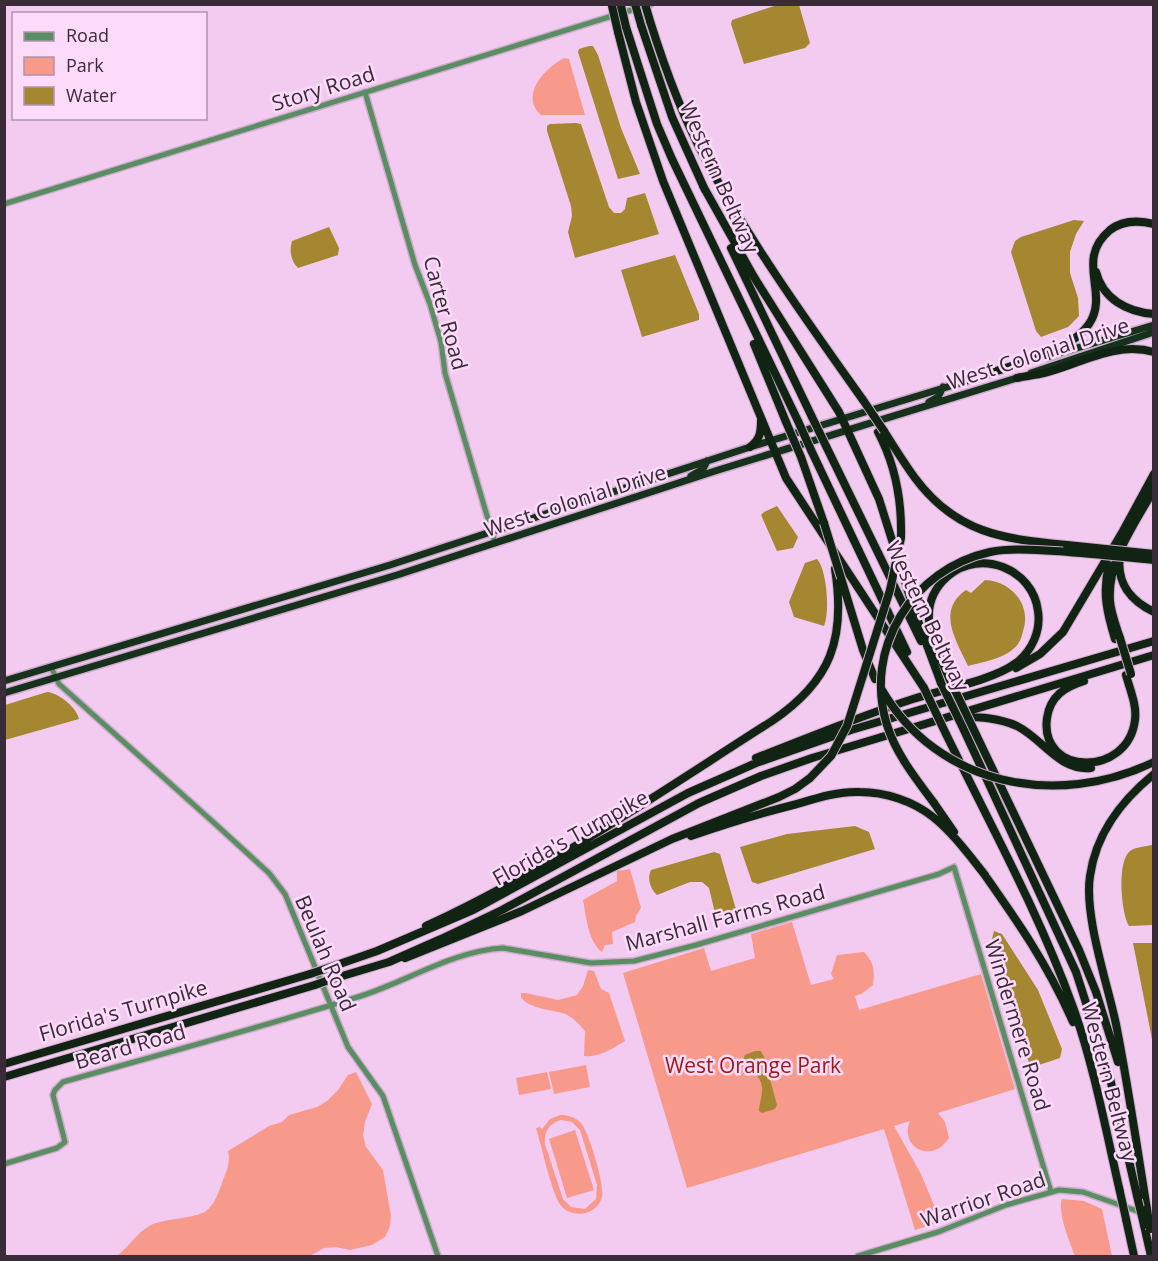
<svg xmlns="http://www.w3.org/2000/svg" width="1158" height="1261" font-family="'Open Sans',sans-serif">
<style>
.green{fill:#f79a8c;fill-rule:evenodd}
.water{fill:#a58631}
.lines{fill:none;stroke-linecap:round;stroke-linejoin:round}
.tertiary-casing{stroke:#ceabcb;stroke-width:8}
.trunk-casing{stroke:#ceabcb;stroke-width:10}
.motorway-casing{stroke:#ceabcb;stroke-width:10}
.tertiary{stroke:#588e61;stroke-width:5}
.trunk{stroke:#16321c;stroke-width:7}
.motorway{stroke:#112414;stroke-width:8}
.motorway-bridge-casing{stroke:#ceabcb;stroke-width:10;stroke-linecap:butt}
.motorway-bridge{stroke:#112414;stroke-width:8}
.labels{text-anchor:middle;dominant-baseline:central;stroke-width:5;stroke-linejoin:round;paint-order:stroke}
.street-label{font-size:21px;fill:#3a2b39;stroke:#fbdbf9}
.park-label{font-size:21px;fill:#9a1913;stroke:#fbdbf9}
</style>
<rect width="100%" height="100%" fill="#f3cbf0"/>
<path class="green" d="M564,58l5,1 16,56h-44c-22,-20 4,-47 23,-57z
M630,869l11,39 -5,8 -1,6 -23,10 1,12 -8,1 -3,7c-14,-10 -16,-36 -19,-52l34,-19v-10z
M792,922l19,63 23,-6 -3,-5 6,-19 27,-3c10,10 11,19 9,33l-12,9 -6,2 4,14 122,-36 34,115 -77,24 7,9 4,16c-17,27 -50,9 -39,-17l-16,5 27,48 20,48 -26,8 -31,-101 -197,59 -64,-215 81,-25 7,23 44,-13 -4,-24z
M588,970l6,1 7,18 8,4 16,48c-12,7 -26,17 -41,15l1,-25c-6,-7 -14,-16 -23,-18 -15,-4 -30,-4 -41,-15v-5h5l32,7 19,-5 6,-9z
M586,1065l4,22 -36,7 -5,-22z
M356,1072l16,32 -7,18 -2,13 3,12 17,23 8,46 -1,10 -5,11 -13,8 -22,5 -14,-3 -12,1 -14,8h-193c12,-9 20,-24 34,-31 15,-7 43,-6 55,-14 8,-6 13,-19 16,-28 4,-11 9,-21 6,-32l41,-25 13,-4 7,-7 28,-8 10,-6 11,-11 10,-15z
M547,1072l4,17 -32,6 -3,-17z
M560,1115c8,0 15,2 21,8 8,9 24,63 21,74 -5,19 -32,23 -43,6 -9,-17 -17,-55 -23,-75l4,-1 2,2 8,-10zM561,1120l11,2 8,8 17,55 -1,14 -11,10 -14,-2 -8,-8 -18,-55c-1,-12 4,-21 16,-24z
M575,1130l19,60 -27,8 -18,-59z
M1062,1199l22,2 18,8 10,47h-37c-5,-13 -18,-44 -13,-57z"/>
<path class="water" d="M777,5h22l11,38 -5,5 -61,16 -13,-40 1,-4z
M589,46h4l5,9 23,73 19,46 -22,5 -40,-127 1,-3z
M576,123l5,1 28,83 5,6h7l4,-4 2,-11 18,-5 14,41 -84,24 -7,-26 4,-16 -1,-10 -24,-75v-5l3,-2z
M1074,220l10,1 -8,13 -6,18v21l8,25 1,18 -11,11 -27,10 -5,-6 -25,-79 4,-11 6,-4z
M329,227l10,21 -1,7 -40,13c-7,-7 -9,-17 -6,-27z
M675,255l24,59v6l-57,17 -21,-67z
M777,506l21,31 -5,11 -16,3 -16,-36 3,-3z
M817,559c10,11 13,53 7,67l-30,-9 -5,-15 16,-39z
M985,580c26,1 47,25 38,51 -1,4 -2,9 -5,13 -12,15 -32,17 -50,22 -12,-26 -32,-55 -2,-76l5,3z
M47,692c12,1 30,16 32,27l-74,21v-35z
M855,826l14,6 6,17 -117,35 -6,-2 -12,-35 47,-13z
M1151,845l3,1 -1,79 -24,1c-8,-12 -12,-63 0,-74 5,-5 15,-5 22,-7z
M714,852l6,2 17,59 -21,4 -7,-29 -7,-6h-12l-33,13c-7,-7 -10,-16 -6,-25z
M994,931l8,3 36,56 24,59 -2,9 -24,8 -7,-3 -37,-124z
M1133,943h20v103l-2,-12z
M755,1051h6l3,6 13,48 -2,4 -13,4 -3,-2c0,-8 4,-16 3,-24 -1,-11 -13,-19 -19,-28l2,-4z"/>
<g class="lines">
<defs>
<path id="tertiary" d="M365,92l50,173 15,39 11,38 4,31 50,170
M4,204l647,-200
M51,667l8,17 153,137 57,52 16,21 63,153 35,49 55,160
M4,1164l53,-16 8,-6 -12,-47 2,-5 8,-8c99,-28 199,-55 298,-86 47,-15 92,-45 142,-48l88,15 43,-2 62,-16 243,-71 15,-7 97,325
M858,1256l80,-24 68,-27 53,-15 24,2 71,25"/>
<path id="trunk" d="M1047,357l107,-32
M1031,373l123,-41
M929,402l9,-5 5,-10
M691,476l12,-7 4,-8
M4,681l386,-116 360,-118 243,-74
M4,693l393,-118 318,-104 305,-94"/>
<path id="motorway" d="M650,21c15,48 32,95 56,139 44,82 103,164 157,240
M641,25l31,92 33,73
M626,27l31,97 15,35 126,262
M618,32l18,70 27,79 123,297 138,210
M703,186l51,91 85,135 40,87 36,114 26,70
M731,248l81,169
M1096,272c7,27 31,40 58,42
M754,344l32,78
M988,374c30,-11 82,-22 101,-50 21,-31 -15,-64 21,-94 13,-10 28,-10 44,-6
M1017,378c9,-2 18,-3 27,-5 36,-9 71,-32 110,-21
M884,431c10,16 20,32 31,47 41,55 87,61 152,67
M878,432c18,34 24,68 23,106
M826,446l95,195
M750,447c10,-7 11,-15 11,-27
M811,450l96,202
M801,457l23,66
M1120,556c-4,27 11,45 34,56
M1109,565c-7,27 -2,48 6,74
M841,578l22,72 12,29
M1120,638c-4,-12 -9,-25 -10,-37 -3,-41 25,-77 44,-112
M1016,668l24,-14 23,-22 60,-101 31,-57
M1084,681c-19,6 -34,15 -37,37 -8,58 81,60 88,2 2,-15 -5,-30 -9,-45
M962,717c19,0 37,1 55,9 26,13 42,45 74,42
M972,726l107,224 17,42 22,70
M963,728l113,244 33,102 29,126
M946,734c44,90 93,179 127,273 21,59 33,124 47,185
M756,758c52,-20 104,-42 157,-59 28,-9 81,-19 103,-36 16,-12 25,-32 22,-52 -5,-42 -57,-63 -90,-35 -36,31 -13,70 2,104
M934,803l20,29
M691,836c35,-12 70,-23 106,-32 20,-6 42,-13 63,-12 25,0 53,9 73,25 20,16 36,38 52,58
M982,871c36,51 66,94 91,151
M426,926c122,-56 233,-133 346,-205 59,-40 74,-82 63,-152
M405,958l117,-47 150,-72 107,-42 16,-8 15,-11
M325,969l52,-18 96,-41 215,-117 68,-30 95,-33 303,-89
M329,980l60,-18 52,-23 61,-29 197,-107 62,-27 51,-18 342,-103
M4,1064l306,-90
M4,1077l311,-92
M1147,1209c-10,-62 -19,-124 -31,-185 -9,-42 -32,-108 -26,-148 6,-43 31,-75 64,-102
M1126,1219l8,37
M1144,1225l7,31"/>
</defs>
<use href="#tertiary" class="tertiary-casing"/>
<use href="#trunk" class="trunk-casing"/>
<use href="#motorway" class="motorway-casing"/>
<use href="#tertiary" class="tertiary"/>
<use href="#trunk" class="trunk"/>
<use href="#motorway" class="motorway"/>
<defs>
<path id="motorway-bridge" d="M635,4l6,21
M645,4l5,17
M612,6l6,26
M621,6l5,21
M863,400l21,31
M812,417l14,29
M798,421l13,29
M786,422l15,35
M824,523l17,55
M1067,545l87,9
M1120,638l11,36
M950,680l22,46
M941,683l22,45
M924,688l22,46
M882,690c56,96 175,119 272,72
M810,778l21,-22 16,-30 43,-136 11,-52
M934,803c-18,-24 -38,-49 -47,-78 -24,-76 25,-156 103,-173 21,-4 43,-2 64,-1 33,2 66,6 100,9
M310,974l15,-5
M315,985l14,-5
M1120,1192l6,27
M1138,1200l6,25
M1147,1209l3,20"/>
</defs>
<use href="#motorway-bridge" class="motorway-bridge-casing"/>
<use href="#motorway-bridge" class="motorway-bridge"/>
</g>
<g class="labels">
<g class="street-label">
<text transform="translate(323 88) rotate(-17)">Story Road</text>
<text transform="translate(720 177) rotate(66)">Western Beltway</text>
<text transform="translate(446 313) rotate(75)">Carter Road</text>
<text transform="translate(1038 353) rotate(-18)">West Colonial Drive</text>
<text transform="translate(575 500) rotate(-18)">West Colonial Drive</text>
<text transform="translate(928 616) rotate(64)">Western Beltway</text>
<text transform="translate(570 837) rotate(-29)">Florida's Turnpike</text>
<text transform="translate(725 917) rotate(-15)">Marshall Farms Road</text>
<text transform="translate(326 953) rotate(67)">Beulah Road</text>
<text transform="translate(123 1010) rotate(-16)">Florida's Turnpike</text>
<text transform="translate(1018 1025) rotate(73)">Windermere Road</text>
<text transform="translate(130 1046) rotate(-16)">Beard Road</text>
<text transform="translate(1110 1082) rotate(75)">Western Beltway</text>
<text transform="translate(983 1199) rotate(-19)">Warrior Road</text>
</g>
<g class="park-label">
<text x="753" y="1065">West Orange Park</text>
</g>
</g>
<rect width="1158" height="1261" fill="none" stroke="#3a2b39" stroke-width="12"/>
<rect x="12" y="12" width="195" height="108" fill="#fbdbf9" stroke="#ae95ac" stroke-width="1.5"/>
<rect x="24" y="32" width="30" height="9" fill="#588e61" stroke="#ae95ac" stroke-width="1.5"/>
<text x="66" y="42" font-size="18" fill="#3a2b39">Road</text>
<rect x="24" y="57" width="30" height="18" fill="#f79a8c" stroke="#ae95ac" stroke-width="1.5"/>
<text x="66" y="72" font-size="18" fill="#3a2b39">Park</text>
<rect x="24" y="87" width="30" height="18" fill="#a58631" stroke="#ae95ac" stroke-width="1.5"/>
<text x="66" y="102" font-size="18" fill="#3a2b39">Water</text>
</svg>
